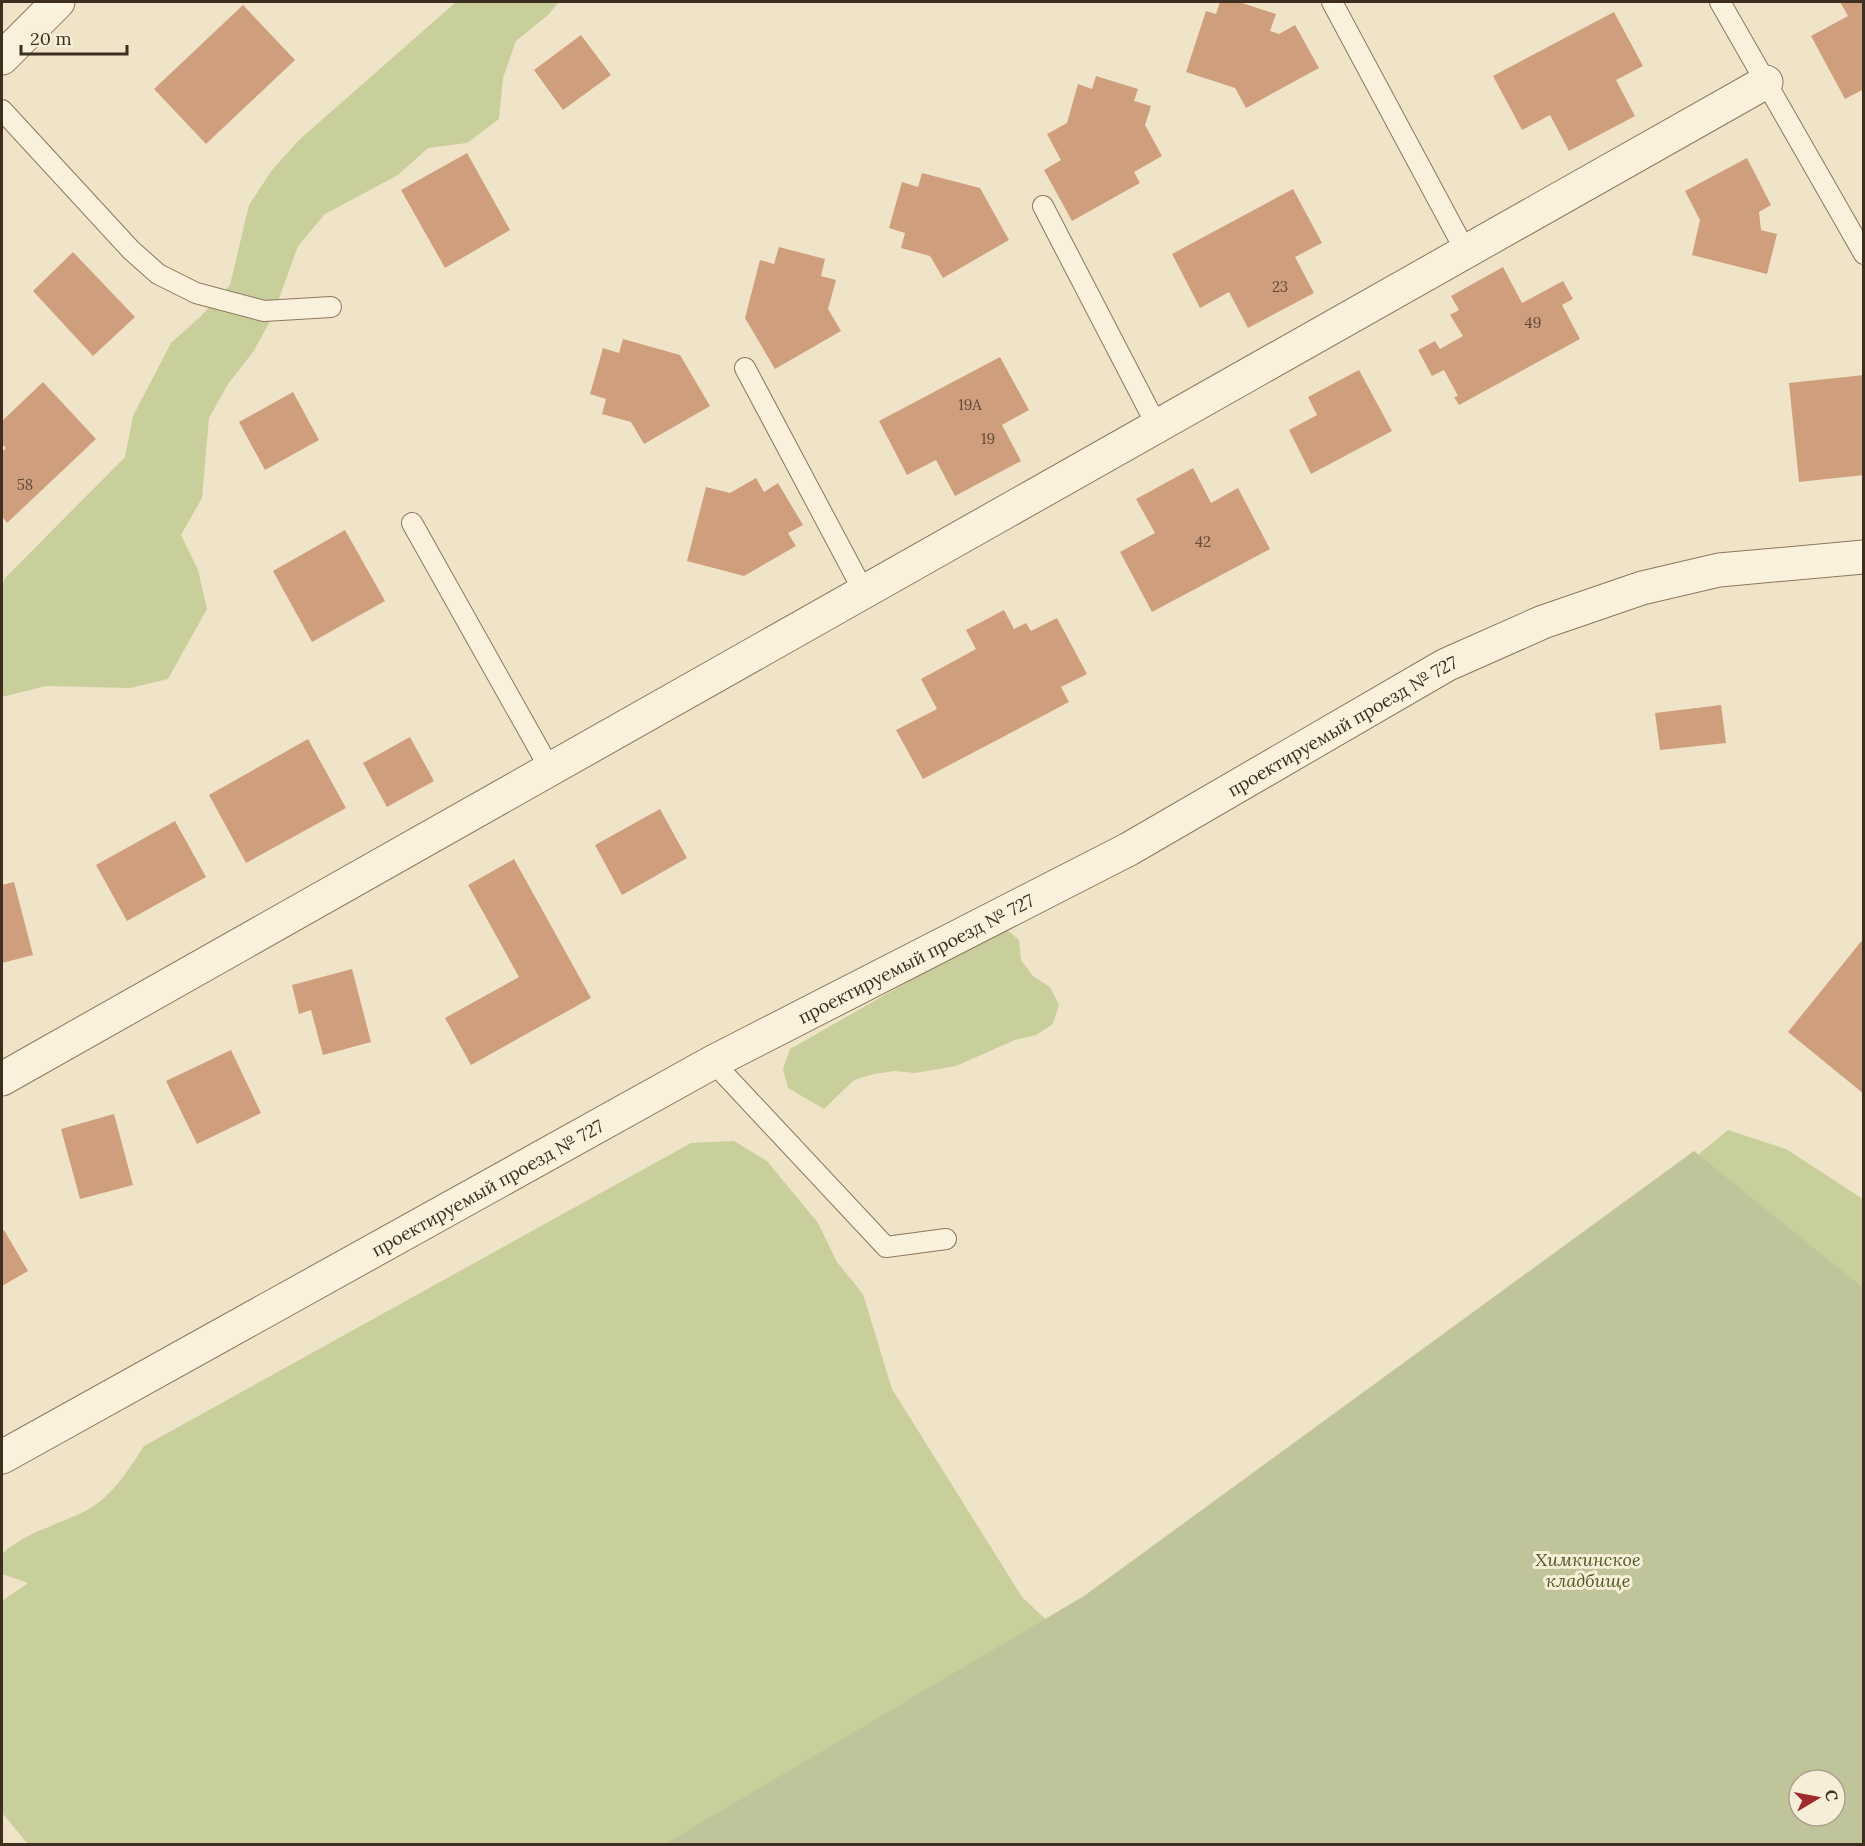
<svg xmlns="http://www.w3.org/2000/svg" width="1865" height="1846" font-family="Lora,serif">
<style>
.green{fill:#c9cf9b;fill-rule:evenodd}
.cemetery{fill:#bfc49a;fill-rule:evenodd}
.building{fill:#cf9f7d}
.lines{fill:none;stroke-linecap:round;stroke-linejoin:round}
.lane-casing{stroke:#8d765c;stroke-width:22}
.street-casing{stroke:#8d765c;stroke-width:35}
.lane{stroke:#faf1dc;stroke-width:20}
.street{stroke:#faf1dc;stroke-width:33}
.labels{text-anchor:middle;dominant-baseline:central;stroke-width:6;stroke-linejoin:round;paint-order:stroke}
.number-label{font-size:15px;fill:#624a37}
.street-label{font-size:18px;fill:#3d2e20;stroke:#f7eed8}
.park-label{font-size:18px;font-style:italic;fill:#4d5a26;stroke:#f7eed8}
</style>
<rect width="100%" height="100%" fill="#f0e4c8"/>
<path class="green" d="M456,2h103l-11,13 -32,26 -13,37 -4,41 -32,24 -39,5 -30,27 -73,39 -27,32 -26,72 -19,34 -25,32 -19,34 -7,80 -21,37 17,35 9,39 -39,70 -38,9 -84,-2 -44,11v-111l3,-8 120,-121 8,-41 38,-73 30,-27 29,-31 19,-80 23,-35 27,-30z
M1004,927l15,13 2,20 12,16 17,11 9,18 -6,19 -17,11 -21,5 -59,26 -41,7 -20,-2 -21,3 -20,6 -30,29 -36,-21 -5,-19 7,-20z
M1728,1130l58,19 77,50v645h-1835l-26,-31v-212l26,-18 -26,-9v-20c24,-23 58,-29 87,-45 24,-14 40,-40 55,-63l547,-303 43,-2 33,20 51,62 19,39 26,32 29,95 130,208 35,33 620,-458zM1799,1780h36v36h-36z"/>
<path class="cemetery" d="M1694,1151l169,137v556h-1198l419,-248zM1799,1780h36v36h-36z"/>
<path class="building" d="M1220,2h19l37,12 -6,17 9,3 16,-9 24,43 -73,40 -11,-20 -49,-16 20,-61 10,3z
M1840,2h24v87l-19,10 -34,-63 37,-20z
M243,5l52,55 -89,84 -52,-55z
M1614,12l29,54 -27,14 19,36 -66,35 -19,-36 -28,15 -29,-54z
M581,35l30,40 -48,35 -29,-40z
M1096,76l42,13 -4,12 17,5 -6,19 17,31 -28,16 6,11 -68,38 -28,-51 17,-10 -14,-26 20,-11 11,-39 14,5z
M467,153l43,77 -65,38 -44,-78z
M1747,158l24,47 -12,7 2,18 16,4 -10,40 -75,-19 8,-35 -15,-29z
M922,173l58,15 29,52 -66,38 -13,-22 -29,-8 4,-15 -16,-5 13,-46 16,5z
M1293,189l29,54 -27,14 19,36 -66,35 -19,-36 -29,16 -28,-54z
M779,247l46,12 -4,17 15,4 -8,29 13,22 -66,38 -30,-51 15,-58 14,4z
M73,252l62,65 -42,39 -60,-65z
M1503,267l19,36 41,-22 10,18 -11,6 18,34 -121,66 -5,-8 4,-1 -14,-26 -12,6 -14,-26 17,-9 5,8 23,-13 -13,-21 9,-5 -8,-14z
M623,339l57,16 30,51 -66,38 -13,-22 -29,-8 4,-15 -16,-5 13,-46 16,5z
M1000,357l29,53 -27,15 19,36 -66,35 -19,-36 -29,15 -28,-54z
M1359,370l33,61 -81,43 -22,-44 28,-15 -9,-18z
M1864,375v100l-65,7 -10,-99z
M43,382l53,57 -89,84 -5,-7v-64l4,-4 -4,-4v-23z
M293,392l26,48 -54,30 -26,-48z
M1193,468l18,35 27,-15 32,61 -118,63 -32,-60 35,-19 -19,-34z
M756,478l8,14 14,-9 25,42 -15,8 8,13 -52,30 -57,-15 19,-74 24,6z
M345,530l40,71 -73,41 -39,-71z
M1004,610l10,19 12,-6 5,8 26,-13 30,56 -26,13 8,15 -146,77 -27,-49 41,-21 -16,-30 55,-30 -10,-19z
M1721,705l5,38 -66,7 -5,-37z
M410,737l24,44 -47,26 -24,-44z
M308,739l38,69 -100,55 -37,-68z
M660,809l27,49 -65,37 -27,-50z
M175,821l31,56 -79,44 -31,-56z
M514,859l77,139 -120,67 -26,-47 74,-41 -51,-92z
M14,882l19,73 -31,8v-78z
M1864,938v156l-76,-62z
M352,969l19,73 -48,13 -12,-45 -12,4 -7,-29z
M231,1050l30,63 -64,31 -31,-63z
M114,1114l19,71 -53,14 -19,-70z
M4,1230l24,41 -26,15v-54z"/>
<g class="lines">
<defs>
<path id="lane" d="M1332,2l134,250
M1720,2l144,252
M2,110l129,140 27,24 38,19 68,18 67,-4
M1043,206l114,220
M745,368l119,224
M412,523l138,246
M713,1062l173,185 60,-8"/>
<g id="street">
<path d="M2,58l56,-56"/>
<path d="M2,1079l1764,-997"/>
<path id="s1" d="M2,1457l711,-395 416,-213 317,-184 97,-43 99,-34 77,-18 145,-13"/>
</g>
</defs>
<use href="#lane" class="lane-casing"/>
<use href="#street" class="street-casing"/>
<use href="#lane" class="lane"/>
<use href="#street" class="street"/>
</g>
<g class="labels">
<g class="number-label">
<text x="1280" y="286">23</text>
<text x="1533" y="322">49</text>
<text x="970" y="404">19А</text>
<text x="988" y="438">19</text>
<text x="25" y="484">58</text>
<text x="1203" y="541">42</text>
</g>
<g class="street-label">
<text stroke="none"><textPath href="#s1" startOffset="1527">проектируемый проезд № 727</textPath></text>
<text stroke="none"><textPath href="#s1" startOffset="1041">проектируемый проезд № 727</textPath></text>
<text stroke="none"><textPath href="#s1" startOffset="555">проектируемый проезд № 727</textPath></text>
</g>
<g class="park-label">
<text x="1588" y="1559">Химкинское<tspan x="1588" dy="21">кладбище</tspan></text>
</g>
</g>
<rect width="1865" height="1846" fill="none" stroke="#3d2e20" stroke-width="6"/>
<g transform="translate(1817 1798) rotate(80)"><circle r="28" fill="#f7eed8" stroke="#ada18e" stroke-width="1.5"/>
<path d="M0-4.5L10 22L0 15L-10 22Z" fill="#9e2a2b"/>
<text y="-9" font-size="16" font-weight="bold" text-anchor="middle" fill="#3d2e20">С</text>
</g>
<path d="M21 45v9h106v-9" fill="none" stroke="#3d2e20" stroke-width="3"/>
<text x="30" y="45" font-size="18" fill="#3d2e20" stroke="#f7eed8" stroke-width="4.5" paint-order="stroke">20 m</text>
</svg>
